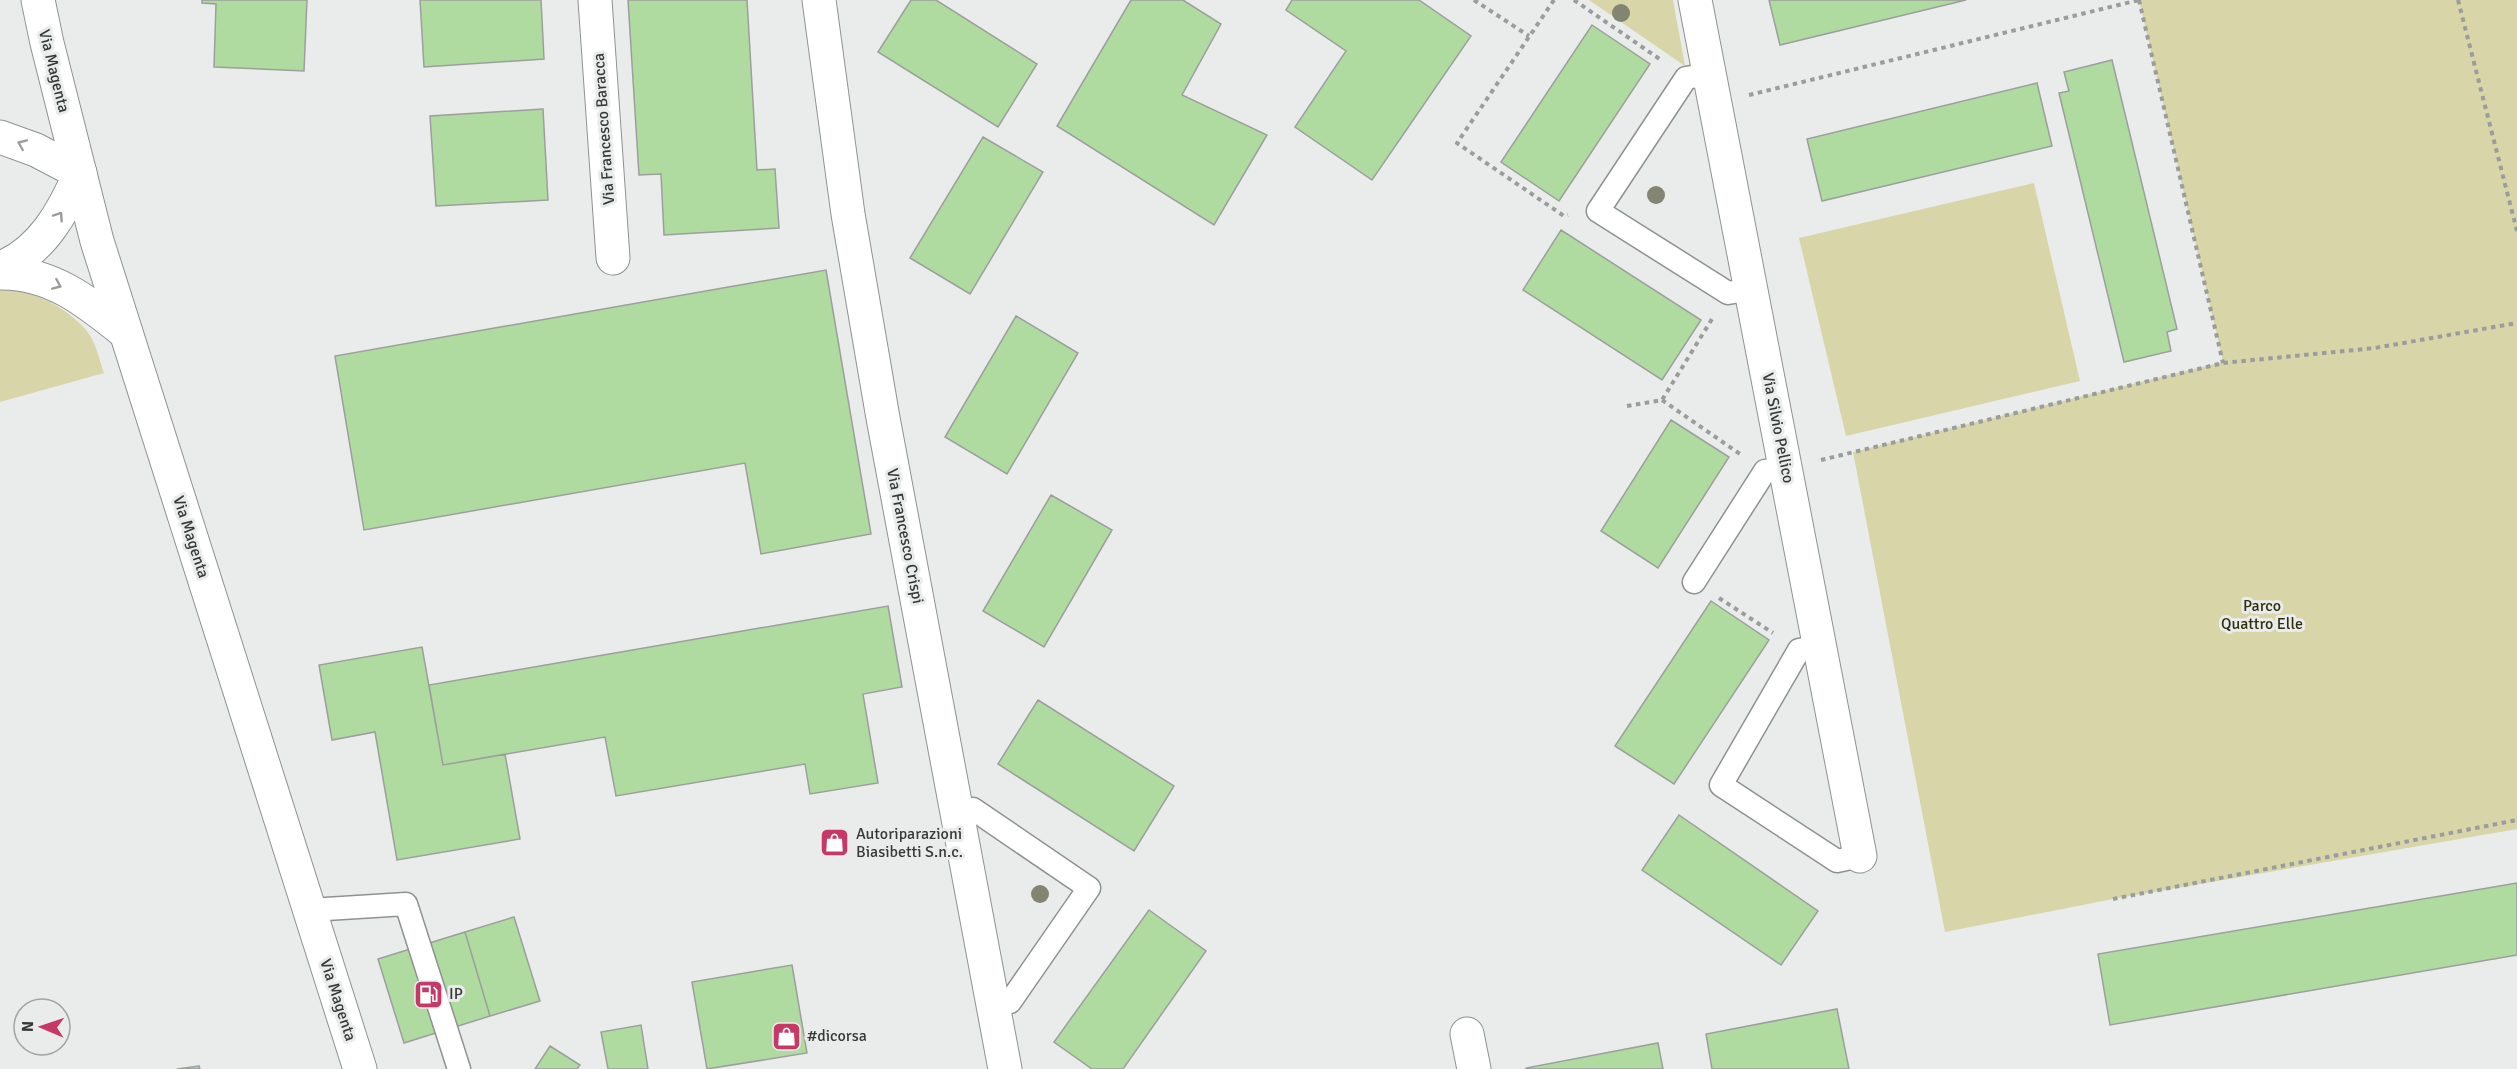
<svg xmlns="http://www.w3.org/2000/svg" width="2517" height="1069" font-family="Signika,sans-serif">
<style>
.green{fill:#d8d5a8}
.building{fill:#afdaa0;stroke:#9d9f9c;stroke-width:1.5}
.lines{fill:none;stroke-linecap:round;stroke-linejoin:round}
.lane-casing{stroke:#8f9291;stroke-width:25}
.street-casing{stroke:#8f9291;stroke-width:35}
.primary-casing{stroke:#8f9291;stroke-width:35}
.path{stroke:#9a9d9c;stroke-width:4;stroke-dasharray:4.5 4.5;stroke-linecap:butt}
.lane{stroke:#fff;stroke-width:22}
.street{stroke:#fff;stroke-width:33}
.primary{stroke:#fff;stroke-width:33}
.tree{fill:#838471}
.oneway{stroke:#9b9c9c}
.labels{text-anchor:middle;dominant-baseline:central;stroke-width:6;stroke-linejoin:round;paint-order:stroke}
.street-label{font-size:16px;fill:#373938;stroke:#e9eceb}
.park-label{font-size:16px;fill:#302e0e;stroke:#e9eceb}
.poi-label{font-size:16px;fill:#373938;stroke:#e9eceb;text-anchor:start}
</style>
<rect width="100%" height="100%" fill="#e9eceb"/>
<path class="green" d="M1589,0h84l12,66z
M2139,0h378v829l-404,70 -168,33 -92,-480 370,-90z
M2034,183l46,198 -234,55 -47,-198z
M0,290c32,-1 65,16 86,40 10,12 13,29 18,43l-104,29z"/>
<path class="building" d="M202,0h105l-3,71 -90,-4 2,-63 -14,-1z
M420,0h121l3,59 -120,8z
M628,0h119l10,170 18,-1 4,59 -115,7 -3,-61 -22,1z
M911,0h25l101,64 -39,63 -120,-75z
M1131,0h52l38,24 -39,71 85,40 -53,90 -157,-99z
M1292,0h127l52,36 -99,144 -77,-53 51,-76 -60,-41z
M1769,0h197l-186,45z
M1592,25l58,39 -91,137 -58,-39z
M2112,60l65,269 -10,3 4,19 -47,11 -65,-269 10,-2 -5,-19z
M2037,83l15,63 -230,55 -15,-62z
M543,109l5,91 -112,6 -6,-90z
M983,137l60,35 -73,122 -60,-36z
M1561,230l140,90 -39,60 -139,-90z
M826,270l45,264 -110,20 -16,-91 -381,67 -29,-174z
M1016,316l62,37 -71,121 -62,-37z
M1671,420l58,37 -71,111 -57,-37z
M1051,495l61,35 -68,117 -61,-36z
M1711,601l58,39 -95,144 -59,-38z
M888,606l14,81 -39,7 15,89 -68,11 -5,-30 -189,32 -11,-59 -162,28 -14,-80z
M422,647l21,118 62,-11 15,85 -123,21 -22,-128 -43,8 -13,-75z
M1038,700l136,86 -40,65 -136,-87z
M1679,815l139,96 -37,54 -139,-95z
M2517,883v72l-407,70 -12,-71z
M1149,910l57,41 -83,118h-31l-38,-27z
M514,917l26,84 -50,15 -25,-84z
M465,932l25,84 -86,27 -26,-84z
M792,965l15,88 -100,16 -15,-87z
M1837,1009l12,60h-137l-6,-35z
M641,1025l7,44h-40l-7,-37z
M1658,1043l5,26h-137v-1z
M550,1046l30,19 -3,4h-42z
M199,1066l1,3h-23z"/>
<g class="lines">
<defs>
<path id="lane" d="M1709,74l-23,4 -88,133 130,82 24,-4
M1694,582l71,-111 21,-3
M1820,646l-21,4 -78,135 116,76 23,-5
M957,813l16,-4 116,79 -79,114 -17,2
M310,910l96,-6 53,165"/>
<path id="street" d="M595,0l18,258
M819,0l29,214 35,204 122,651
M1695,0l165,856
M0,137l36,13 44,23c-16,38 -39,80 -80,95
M0,273c51,-1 88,29 126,60
M1467,1034l7,35"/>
<path id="primary" d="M38,0l9,43 50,198 263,828"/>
</defs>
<use href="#lane" class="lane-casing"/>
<use href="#street" class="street-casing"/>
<use href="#primary" class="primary-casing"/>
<path class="path" d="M1474,0l55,36
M1554,0l-97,143 107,73 4,-1
M1574,0l87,60
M2139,0l84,363
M2458,0l59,231
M1749,95l390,-95
M1662,400l78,54
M1627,406l35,-6 50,-81
M1821,460l402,-97 152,-15 142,-25
M1719,598l54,35
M2113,899l404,-79"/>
<use href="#lane" class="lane"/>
<use href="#street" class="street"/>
<use href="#primary" class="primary"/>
</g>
<g class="tree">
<circle cx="1621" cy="13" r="9"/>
<circle cx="1656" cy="195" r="9"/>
<circle cx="1040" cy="894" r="9"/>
</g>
<defs><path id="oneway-chevron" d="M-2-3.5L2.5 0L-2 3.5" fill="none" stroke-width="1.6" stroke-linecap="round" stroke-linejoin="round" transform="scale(1.5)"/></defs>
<g class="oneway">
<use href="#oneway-chevron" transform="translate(22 144) rotate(-157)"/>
<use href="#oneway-chevron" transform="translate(59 216) rotate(-56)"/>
<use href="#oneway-chevron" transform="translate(57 285) rotate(23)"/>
</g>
<defs>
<symbol id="shop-square" viewBox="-11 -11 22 22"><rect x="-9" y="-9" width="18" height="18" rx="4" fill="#c63967" stroke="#e9eceb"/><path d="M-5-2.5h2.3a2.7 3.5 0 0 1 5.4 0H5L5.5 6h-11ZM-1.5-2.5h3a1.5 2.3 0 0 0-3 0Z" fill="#fff"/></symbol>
<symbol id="fuel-square" viewBox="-11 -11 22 22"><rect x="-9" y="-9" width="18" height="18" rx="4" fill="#c63967" stroke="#e9eceb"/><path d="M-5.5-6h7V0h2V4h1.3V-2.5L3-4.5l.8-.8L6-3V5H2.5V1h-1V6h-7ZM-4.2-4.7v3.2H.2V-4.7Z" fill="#fff"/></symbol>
</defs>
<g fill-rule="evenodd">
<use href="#shop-square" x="818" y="826" width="33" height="33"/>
<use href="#fuel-square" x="412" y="978" width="33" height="33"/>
<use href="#shop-square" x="770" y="1020" width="33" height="33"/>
</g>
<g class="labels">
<g class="street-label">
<text transform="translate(54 71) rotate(76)">Via Magenta</text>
<text transform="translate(604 129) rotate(-94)">Via Francesco Baracca</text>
<text transform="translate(1778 428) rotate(79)">Via Silvio Pellico</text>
<text transform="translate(905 536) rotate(79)">Via Francesco Crispi</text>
<text transform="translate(191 537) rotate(72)">Via Magenta</text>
<text transform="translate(338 1000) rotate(72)">Via Magenta</text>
</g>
<g class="park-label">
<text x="2262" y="606">Parco<tspan x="2262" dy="18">Quattro Elle</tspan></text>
</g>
<g class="poi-label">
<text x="856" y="834">Autoriparazioni<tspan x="856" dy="18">Biasibetti S.n.c.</tspan></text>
<text x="449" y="994">IP</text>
<text x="807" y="1036">#dicorsa</text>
</g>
</g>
<g transform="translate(42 1027) rotate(272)"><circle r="28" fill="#e9eceb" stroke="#a2a4a3" stroke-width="1.5"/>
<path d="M0-4.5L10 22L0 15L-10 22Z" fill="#c63967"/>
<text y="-9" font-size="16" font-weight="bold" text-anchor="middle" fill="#373938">N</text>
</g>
</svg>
